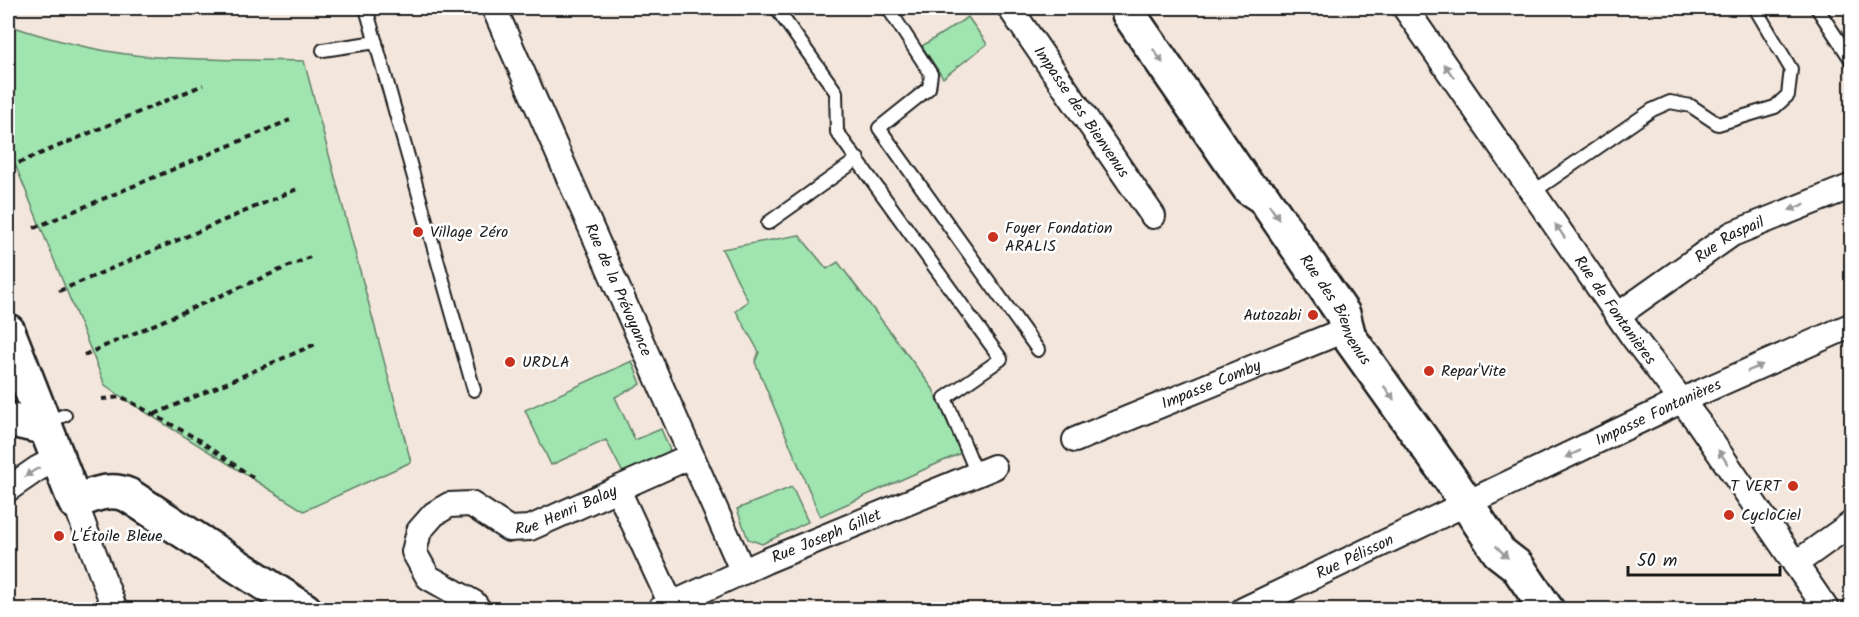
<svg xmlns="http://www.w3.org/2000/svg" width="1859" height="617" font-family="Kalam,sans-serif">
<style>
.green{fill:#a0e4b0;stroke:#5e8066;stroke-width:1.5}
.lines{fill:none;stroke-linecap:round;stroke-linejoin:round}
.lane-casing{stroke:#1c1c1c;stroke-width:16}
.street-casing{stroke:#1c1c1c;stroke-width:28}
.secondary-casing{stroke:#1c1c1c;stroke-width:38}
.path{stroke:#1c1c1c;stroke-width:4;stroke-dasharray:6 4.5;stroke-linecap:butt}
.lane{stroke:#fff;stroke-width:12}
.street{stroke:#fff;stroke-width:24}
.secondary{stroke:#fff;stroke-width:33}
.oneway{fill:#999}
.poi-dot{fill:#c8321e;stroke:#fff;stroke-width:2}
.labels{text-anchor:middle;dominant-baseline:central;stroke-width:5;stroke-linejoin:round;paint-order:stroke}
.street-label{font-size:16px;fill:#1c1c1c;stroke:#fff}
.poi-label{font-size:16px;fill:#1c1c1c;stroke:#fff;text-anchor:start}
</style>
<rect width="100%" height="100%" fill="#f3e6dc"/>
<filter id="ink" filterUnits="userSpaceOnUse"><feTurbulence type="fractalNoise" baseFrequency=".0167" numOctaves="2"/><feDisplacementMap in="SourceGraphic" scale="12" xChannelSelector="R" yChannelSelector="G"/><feConvolveMatrix kernelMatrix="1 2 1 2 8 2 1 2 1" color-interpolation-filters="sRGB"/></filter>
<g filter="url(#ink)">
<path class="green" d="M968,17l19,27 -44,34 -21,-32z
M8,25c47,16 98,29 148,32 50,3 99,3 148,4l107,401 -107,49 -175,-109 -24,-17 -97,-238z
M799,235l28,34 11,-7 95,127 28,64 -141,63 -65,-154 4,-10 -23,-41 12,-10 -26,-52z
M632,361l9,23 -26,13 20,43 26,-11 10,24 -47,22 -18,-35 -55,25 -26,-55z
M792,487l16,35 -46,22 -14,-5 -11,-30z"/>
<g class="lines">
<defs>
<path id="lane" d="M366,8l108,382
M776,8l60,84 1,40 164,227 -56,39 32,76
M888,8l43,66 -2,14 -50,40 159,222
M1817,8l35,53
M323,50l53,-8
M1533,192l119,-82 18,-8 21,4 27,18 57,-17 13,-12 3,-26 -36,-61
M768,223l90,-64
M45,423l20,-8"/>
<g id="street">
<path id="s1" d="M494,8l249,564"/>
<path id="s2" d="M1010,8l143,208"/>
<path id="s3" d="M1405,8l228,329 65,85 129,188"/>
<path id="s4" d="M1618,315l114,-81 120,-48"/>
<path id="s5" d="M1075,440l272,-111"/>
<path d="M8,489l29,-20 21,-11"/>
<path d="M618,490l53,114"/>
<path d="M75,502l40,108"/>
<path d="M1795,564l57,-41"/>
<path id="s6" d="M479,610l-5,-7 -46,-26 -14,-25 5,-21 15,-17 15,-9 22,-1 38,25 21,-1 161,-72"/>
<path id="s7" d="M659,610l107,-49 228,-94"/>
<path id="s8" d="M1243,610l440,-210 169,-75"/>
</g>
<g id="secondary">
<path id="s9" d="M1127,8l2,6 120,174 14,9 80,117 6,23 104,146 46,69 18,14 30,44"/>
<path d="M8,331l67,171c18,-7 35,-15 53,-7l177,115"/>
<path d="M8,419l38,9"/>
</g>
</defs>
<use href="#lane" class="lane-casing"/>
<use href="#street" class="street-casing"/>
<use href="#secondary" class="secondary-casing"/>
<path class="path" d="M9,167l194,-82
M34,228l256,-108
M59,291l238,-102
M84,355l226,-98
M102,399l20,-2 77,43 56,39
M155,414l163,-71"/>
<use href="#lane" class="lane"/>
<use href="#street" class="street"/>
<use href="#secondary" class="secondary"/>
</g>
<defs><path id="oneway-solid" d="M-6-.8H1V-3.2L6.5 0L1 3.2V.8H-6Z" transform="scale(1.5)"/></defs>
<g class="oneway">
<use href="#oneway-solid" transform="translate(1158 56) rotate(55)"/>
<use href="#oneway-solid" transform="translate(1449 71) rotate(-125)"/>
<use href="#oneway-solid" transform="translate(1797 207) rotate(158)"/>
<use href="#oneway-solid" transform="translate(1274 212) rotate(56)"/>
<use href="#oneway-solid" transform="translate(1560 231) rotate(-125)"/>
<use href="#oneway-solid" transform="translate(1755 368) rotate(-24)"/>
<use href="#oneway-solid" transform="translate(1389 393) rotate(54)"/>
<use href="#oneway-solid" transform="translate(1573 454) rotate(155)"/>
<use href="#oneway-solid" transform="translate(1723 457) rotate(-124)"/>
<use href="#oneway-solid" transform="translate(32 472) rotate(148)"/>
<use href="#oneway-solid" transform="translate(1502 552) rotate(45)"/>
</g>
</g>
<g class="poi-dot">
<circle cx="418" cy="232" r="6"/>
<circle cx="993" cy="237" r="6"/>
<circle cx="1313" cy="315" r="6"/>
<circle cx="510" cy="362" r="6"/>
<circle cx="1429" cy="371" r="6"/>
<circle cx="1793" cy="486" r="6"/>
<circle cx="1729" cy="515" r="6"/>
<circle cx="59" cy="536" r="6"/>
</g>
<g class="labels">
<g class="street-label">
<text stroke="none"><textPath href="#s2" startOffset="126">Impasse des Bienvenus</textPath></text>
<text stroke="none"><textPath href="#s4" startOffset="135">Rue Raspail</textPath></text>
<text stroke="none"><textPath href="#s1" startOffset="308">Rue de la Prévoyance</textPath></text>
<text stroke="none"><textPath href="#s9" startOffset="369">Rue des Bienvenus</textPath></text>
<text stroke="none"><textPath href="#s3" startOffset="368">Rue de Fontanières</textPath></text>
<text stroke="none"><textPath href="#s5" startOffset="147">Impasse Comby</textPath></text>
<text stroke="none"><textPath href="#s8" startOffset="460">Impasse Fontanières</textPath></text>
<text stroke="none"><textPath href="#s6" startOffset="280">Rue Henri Balay</textPath></text>
<text stroke="none"><textPath href="#s7" startOffset="183">Rue Joseph Gillet</textPath></text>
<text stroke="none"><textPath href="#s8" startOffset="124">Rue Pélisson</textPath></text>
</g>
<g class="poi-label">
<text x="1005" y="228">Foyer Fondation<tspan x="1005" dy="18">ARALIS</tspan></text>
<text x="430" y="232">Village Zéro</text>
<text x="1301" y="315" text-anchor="end">Autozabi</text>
<text x="522" y="362">URDLA</text>
<text x="1441" y="371">Repar'Vite</text>
<text x="1781" y="486" text-anchor="end">T VERT</text>
<text x="1741" y="515">CycloCiel</text>
<text x="71" y="536">L'Étoile Bleue</text>
</g>
</g>
<rect width="1859" height="617" fill="none" stroke="#fff" stroke-width="30"/>
<rect x="15" y="15" width="1829" height="587" fill="none" stroke="#1c1c1c" stroke-width="2" filter="url(#ink)"/>
<path d="M1628 566v9h152v-9" fill="none" stroke="#1c1c1c" stroke-width="3"/>
<text x="1637" y="566" font-size="18" fill="#1c1c1c" stroke="#ffffff" stroke-width="4.5" paint-order="stroke">50 m</text>
</svg>
